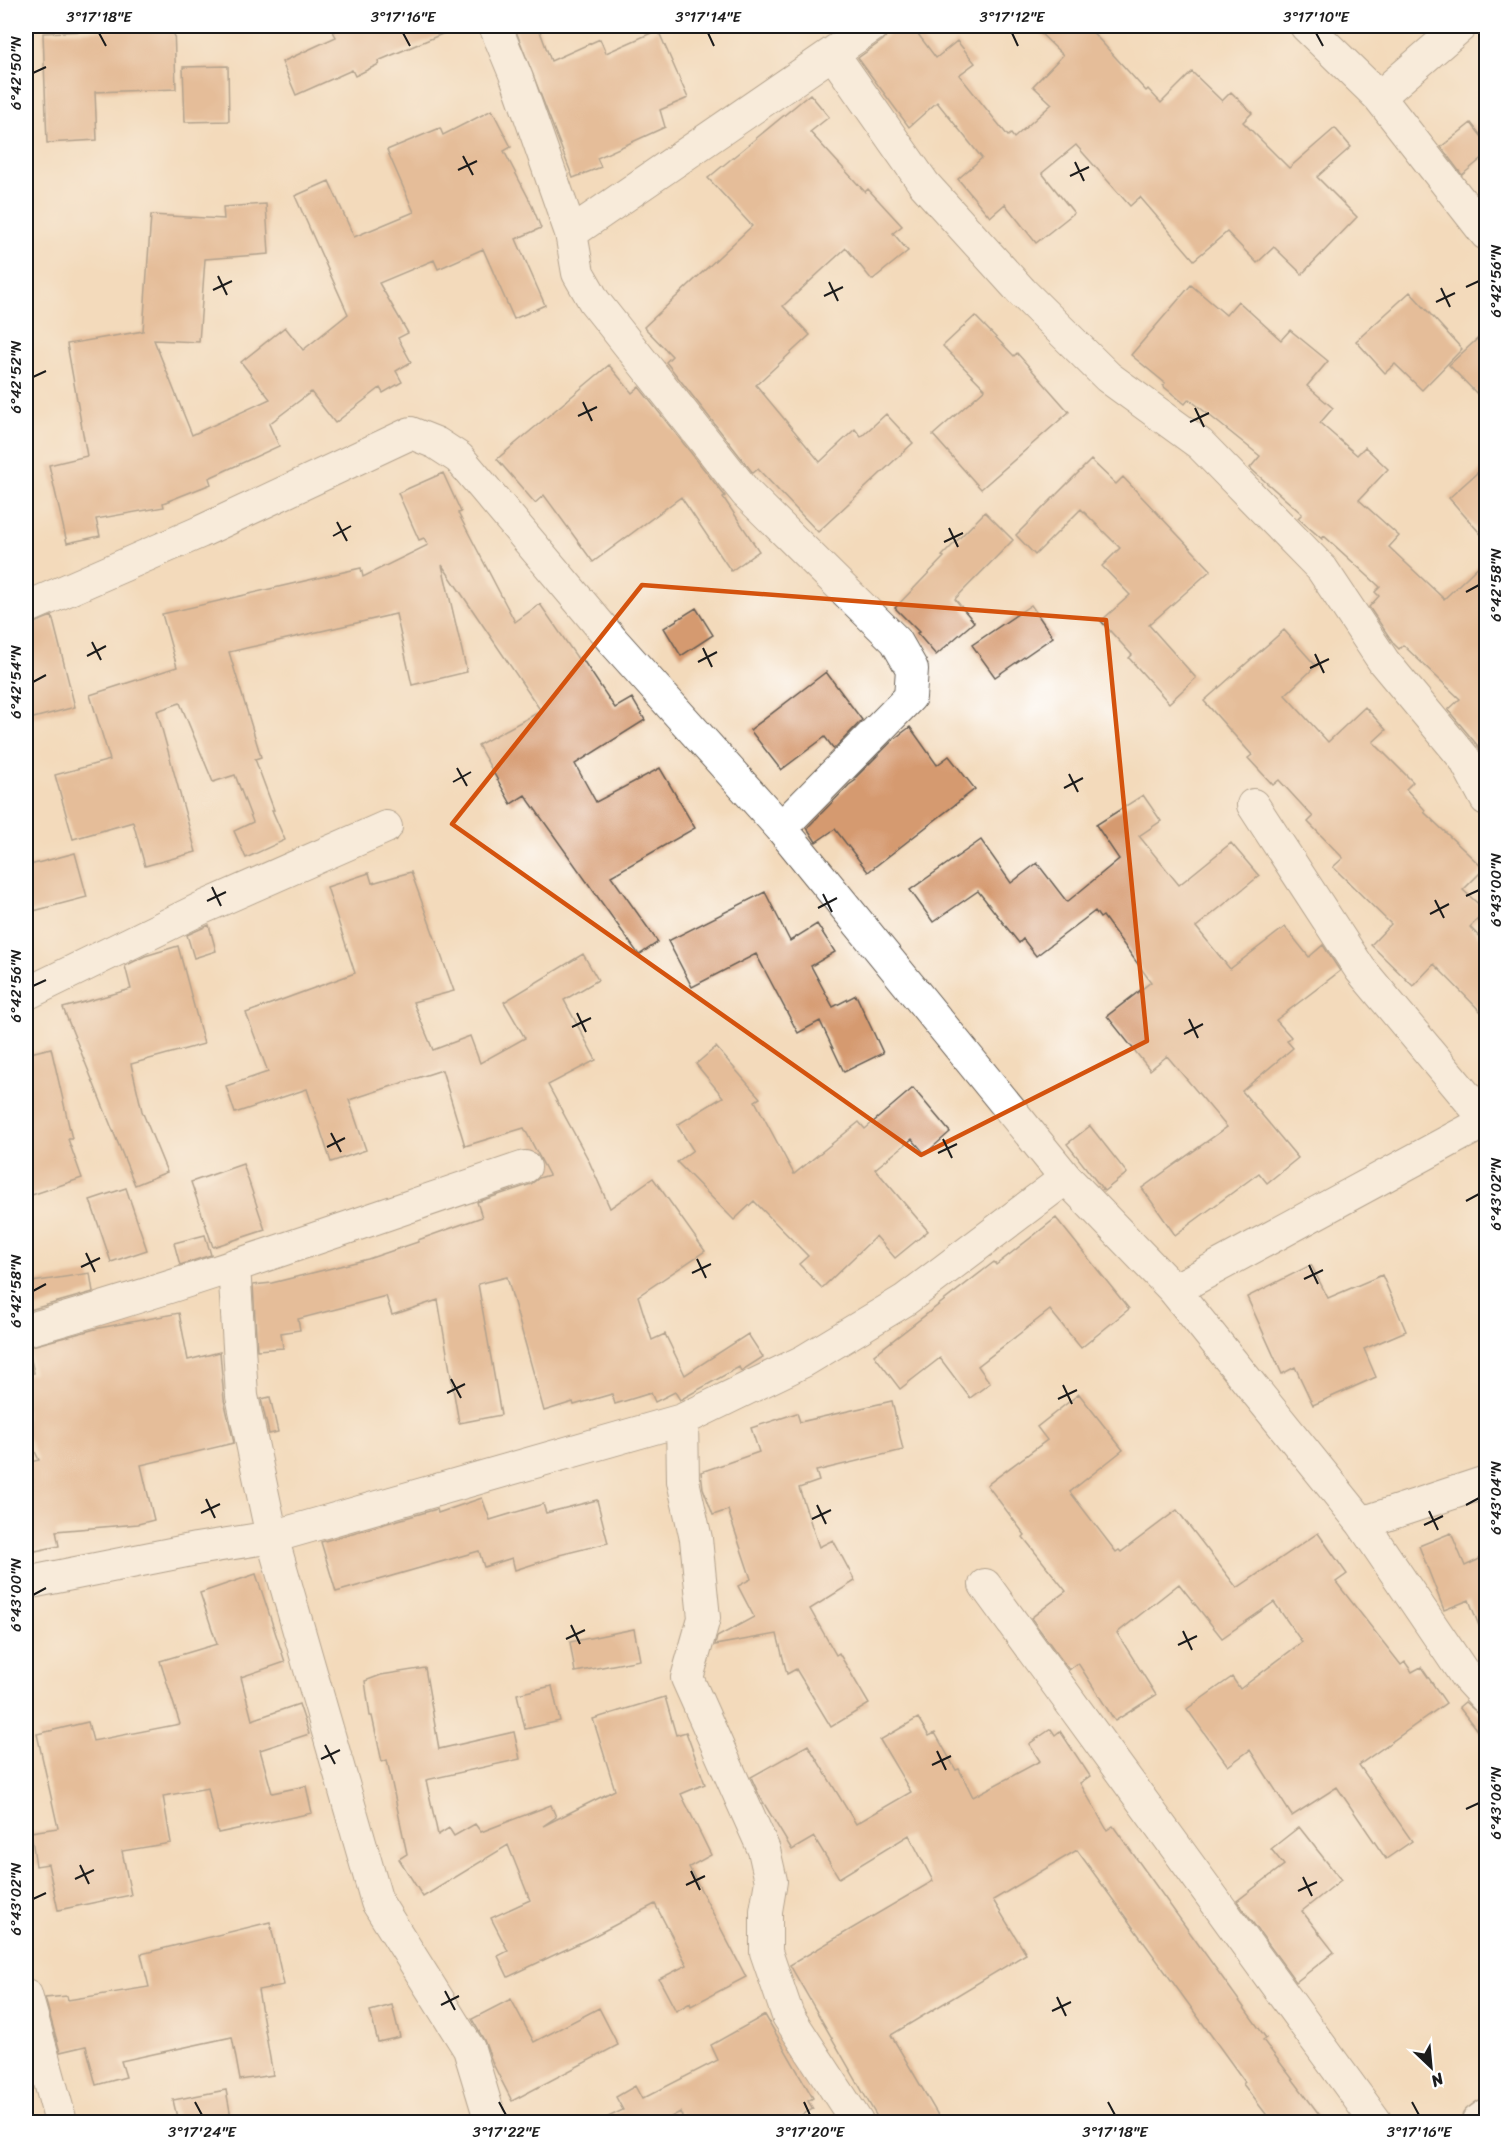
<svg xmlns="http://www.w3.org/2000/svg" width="1512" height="2148" font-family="Sriracha,sans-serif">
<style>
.building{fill:#d59a6f}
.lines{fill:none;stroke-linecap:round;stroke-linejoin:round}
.street-casing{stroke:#675e54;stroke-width:34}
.secondary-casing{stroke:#675e54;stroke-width:36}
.street{stroke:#fff;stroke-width:32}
.secondary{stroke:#fff;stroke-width:33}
.marked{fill:none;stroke:#d4530e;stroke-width:4.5;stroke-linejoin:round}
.ticks{fill:none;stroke:#1c1c1c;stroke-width:2}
.neatline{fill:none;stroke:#1c1c1c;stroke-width:2}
.ticks-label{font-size:15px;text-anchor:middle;fill:#1c1c1c}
</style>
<rect width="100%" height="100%" fill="#fff"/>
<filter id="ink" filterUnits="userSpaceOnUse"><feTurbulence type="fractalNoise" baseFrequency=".0167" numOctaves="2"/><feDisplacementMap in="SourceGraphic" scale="12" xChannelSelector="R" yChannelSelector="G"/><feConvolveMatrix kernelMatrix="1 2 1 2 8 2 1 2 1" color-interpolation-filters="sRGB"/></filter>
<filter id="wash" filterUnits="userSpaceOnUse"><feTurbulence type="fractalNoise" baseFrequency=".008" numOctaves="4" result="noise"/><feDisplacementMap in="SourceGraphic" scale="24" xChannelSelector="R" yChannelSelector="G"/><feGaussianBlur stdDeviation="1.35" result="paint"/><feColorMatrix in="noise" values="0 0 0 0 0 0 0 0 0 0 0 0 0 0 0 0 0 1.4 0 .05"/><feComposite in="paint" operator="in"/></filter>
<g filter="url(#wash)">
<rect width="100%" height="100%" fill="#f3dabb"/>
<g id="blocks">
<path class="building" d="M131,26h43l2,63 -81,3 2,48 -50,3 -4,-110 88,-4z
M330,26h131l-83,35 1,3 -24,12 -3,-6 -56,25 -14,-33 54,-25z
M514,26h24l13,35 49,-22 6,14 52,-23 30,68 -28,12 5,17 -68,31 4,9 -28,11z
M891,26h21l24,32 21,-17 18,22 -16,12 49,61 3,-2 3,4 38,-34 -19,-18 30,-31 -30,-29h54l59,65 2,-2 13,14 31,-31 30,29 9,-9 21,21 -9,9 46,46 46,-40 16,19 -34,30 40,40 -55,57 -28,-27 -17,16 -30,-31 -33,28 -54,-63 -10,9 -54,-61 -34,28 32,40 -38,30 -31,-39 -15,13 -32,-38 24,-21 -45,-56 -28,25 -51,-69 25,-18 5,-6z
M228,66l1,55 -44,1 -2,-55z
M810,94l19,23 -19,15 55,60 3,-3 34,37 -9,7 15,18 -36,29 -26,-32 -63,58 27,29 -54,50 64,77 35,-33 6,8 25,-23 27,29 -95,89 -60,-63 -5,4 -87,-111 6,-6 -28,-29 108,-101 -44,-48z
M492,110l19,37 -7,4 26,50 11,27 -25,11 29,66 -31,14 -31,-70 -45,20 -4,-9 -55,23 29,50 -10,5 13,24 -15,9 6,11 -19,11 -3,-5 -45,35 -24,-31 -42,32 10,22 -70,32 2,6 -48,19 1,4 -68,12 4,17 -33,7 -18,-78 38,-9 -20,-112 76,-13 8,-116 73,4 -1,-12 43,-3 3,50 -64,5 -6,83 -45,-2 38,95 78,-36 -29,-37 44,-35 18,23 45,-36 -53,-118 34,-15 25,56 60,-25 -27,-62 53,-22 3,7z
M1471,123l15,19v13l-24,20 -21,-28z
M1191,285l35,30 12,-14 43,39 9,-10 38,31 -21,25 26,22 -13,15 37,32 8,-8 23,22 -29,31 40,36 -10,11 55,52 42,-40v203l-8,-16 -30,-36 12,-11 -57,-54 -4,4 -5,-5 -25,-37 10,-11 -4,-4 5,-5 -56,-51 -2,3 -24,-21 4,-4 -52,-46 10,-12 -71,-57 -4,5 -22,-18 2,-3 -34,-28z
M1410,292l52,57 -40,41 -27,-26 -10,9 -29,-32z
M975,316l39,40 3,-3 52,59 -88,77 -48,-54 52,-46 -42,-43z
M1486,331v72l-37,-38z
M609,365l23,28 7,-6 86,109 -2,1 36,54 -28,20 -50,-74 -88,65 -49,-67 -9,8 -38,-44z
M1091,460l25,24 7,-7 88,93 -62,55 47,53 -27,25 -40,-45 3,-3 -31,-34 29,-26 -28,-29 18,-18 -39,-39 -46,46 -19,-20z
M1486,465v75l-37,-42z
M443,473l18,39 -3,1 57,109 25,-18 38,55 3,-2 34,51 17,-10 13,22 -70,44 21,38 64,-34 35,60 -84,48 47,66 -19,13 -114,-160 -14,9 -33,-59 63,-34 -99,-146 25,107 -55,13 -16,-71 -167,38 32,105 -6,2 19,51h-2l13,30 -39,18 -12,-27 19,-9 -18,-47 -22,7 -33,-79 -23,8 39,141 -51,14 -12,-44 -60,17 -18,-64 55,-15 -20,-65 87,-28 -15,-53 199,-46 2,9 65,-32 -4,-7 -5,2 -21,-47z
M985,512l28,28 -58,59 19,23 -38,33 -19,-22 2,-1 -24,-24 49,-51 -2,-1z
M1031,605l22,32 -58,40 -23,-32z
M696,608l17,27 -32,21 -17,-28z
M52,616l23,91 -49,13v-94z
M1284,630l32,36 -31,29 43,47 37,-35 21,23 -13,12 40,40 -7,7 19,21 -1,2 60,57 -21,21 23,21 -16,16 16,17v73l-52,-53 -21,22 -42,-41 20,-21 -58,-57 10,-9 -35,-36 5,-5 -34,-37 -6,5 -25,-27 4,-3 -48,-54z
M826,672l36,48 -28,29 -9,-12 -44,33 -31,-40z
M910,727l27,38 12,-9 26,33 -107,83 -33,-43 -19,13 -9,-14 42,-43 7,-5 -1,-2 39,-39z
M1143,795l18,26 -22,15 40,49 52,-42 28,33 -63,51 34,42 55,-42 24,30 14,-12 17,26 -64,49 15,17 -4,4 6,7 -51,43 56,67 -31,25 -8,-10 -84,62 -33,-47 85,-61 -60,-71 -17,14 -43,-54 44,-34 -48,-66 -3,2 -5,-7 -59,45 -13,-17 -4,4 -41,-52 -45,31 -23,-32 71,-50 30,43 26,-20 30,39 52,-43 -23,-34z
M75,853l12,44 -61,16v-47z
M411,872l43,119 -41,11 20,48 37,-14 10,27 45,-25 -21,-36 79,-48 15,26 -34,20 32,60 -48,25 40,74 22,49 43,-30 52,73 -67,45 14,44 13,-6 20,41 63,-41 15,23 -22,14 -2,-4 -59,33 -5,-8 -20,10 -4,-9 -36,11 -3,-10 -38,11 -1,-3 -29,9 -37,-134 -29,7 23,131 -42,8 -21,-123 -46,15 -6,-19 -88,23 2,11 -19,3 2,15 -26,2 -4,-65 19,-2 96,-24 50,-17v-2l64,-23 -5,-15 54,-18 8,-6 10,-3 -25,-47 -59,18 -23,-76 -93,30 17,50 -35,12 -24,-73 -72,24 -9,-27 42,-14 -22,-59 109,-40 -28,-86 42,-14 3,10z
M765,892l25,49 27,-17 18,28 -24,14 22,41 23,-12 27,58 -39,19 -24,-51 -22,12 -42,-79 -64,33 -24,-46z
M209,925l7,26 -22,7 -7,-23z
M178,946l26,98 -73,20 11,47 25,61 -32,13 -72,-177 68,-19 -6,-23 20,-10z
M716,1047l44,51 -5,3 39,73 65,-52 6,7 48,-41 37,44 -25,22 -13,-15 -37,30 53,62 -33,27 -19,-22 -54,52 -23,-24 9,-8 -54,-55 -20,19 -57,-58 16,-12 -16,-25 46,-28 -27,-33z
M51,1048l21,91h-4l14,39 -56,19v-143z
M1090,1126l37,47 -23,18 -37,-47z
M243,1164l22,66 -52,17 -22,-65z
M126,1188l21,62 -36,12 -21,-62z
M1056,1218l73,91 -48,39 -31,-38 -72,56 12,17 -20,15 -30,-40 -40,31 -26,-34 120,-93 2,3z
M205,1235l6,20 -31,10 -6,-22z
M1311,1265l17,33 54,-23 24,56 -42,18 12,28 -63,28 -18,-38 -13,7 -35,-77z
M90,1273l3,19 -67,19v-28z
M179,1313l9,47 32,-8 4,48 10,43 -93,22 13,55 -16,4 -82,7 3,15 -33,7v-90l13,-3 -13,-27v-58l8,-2 -6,-26 71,-19z
M1079,1394l44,56 -53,42 46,60 3,-2 2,2 56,-42 60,78 81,-55 29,41 -11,8 65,83 4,-3 7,10 9,-5 25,36 -87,62 53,76 -26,18 -49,-72 -45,29 -42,-66 -22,16 -41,-57 45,-32 8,12 62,-47 -28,-40 -52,36 -43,-54 -62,49 39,62 -41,26 -37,-58 -9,7 -38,-52 35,-27 -43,-54 2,-2 -38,-50 60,-45 -10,-13z
M270,1397l8,35 -9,2 -8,-35z
M892,1401l11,49 -87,21 3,10 -20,7 20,59 14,-7 22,41 -45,28 26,46 3,-2 30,51 -38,23 -35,-58 -9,5 -10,-40 -62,11 2,-8 37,-20 -16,-31 13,-7 -23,-69 -15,5 -10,-27 -2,-16 58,-20 -8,-24 46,-15 3,9z
M482,1498l8,22 53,-16 3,9 51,-13 11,43 -49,12v1l-44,14 -3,-12 -28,9 -5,-16 -143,41 -15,-50 116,-33 1,4z
M1451,1533l14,33 21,-10v85h-1l-16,-41 -25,10 -25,-64z
M256,1574l29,88 -44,15 11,43 47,-16 10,30 -49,16 12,43 34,-7 6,27 -94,20 -10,-45 -45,8 8,47 -49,8 9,44 -73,15 -10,-46 -12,2 -5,-34 27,-4 -21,-94 51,-12 5,19 87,-17 -20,-63 57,-17 -17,-51z
M634,1629l6,31 -65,12 -5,-30z
M425,1668l14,81 75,-17 6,27 -94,21 12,55 11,-7 5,8 21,-12 6,8 70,-27 5,12 -13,9 72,-36 -22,-71 72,-22 11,38 10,-3 19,52 -24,10 30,61 -22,12 57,110 -55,29 -1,-3 -14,8 -17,-32 28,-14 -32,-61 -61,32 -86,41 -10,-21 10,-5 -17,-33 39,-18 -22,-55 -85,52 -24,-38 8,-5 -20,-94 -5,2 -10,-46h-2l-5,-35 16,-6z
M552,1686l8,35 -35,8 -8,-35z
M1465,1702l15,13 6,1v26l-27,-35z
M918,1718l11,18 6,-3 21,37 3,-1 14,28 67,-36 -11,-17 22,-15 4,6 5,-4 30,45 -10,7 27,47 6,-4 153,212 -3,2 62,82h-53l-29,-38 2,-2 -168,-232 -84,50 33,54 -135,81 51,87h-62l-90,-157 143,-84 -24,-46 -70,43 -25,-41 -22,13 -32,-53 -9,-20 57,-32 48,79 55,-32 -31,-52z
M1299,1827l42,53 -39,31 32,41 -38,30 -59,-81 47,-36 -13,-16z
M270,1922l14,63 -26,5 15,85 -33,5 -8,-43 -111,24 5,16 -30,8 -10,-39 -26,6 -15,-54 22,-2 1,4 81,-13 -8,-33z
M511,1999l23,43 65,-34 19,37 -106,56 -19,-37 -9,-24 -12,-21z
M392,2005l8,32 -22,5 -8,-31z
M765,2015l48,83 -5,3 5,8 -25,13h-103l-5,-10 -18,10h-64l25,-12 -7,-13 19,-11 7,13 76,-39 -7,-15z
M226,2090l6,32h-54l-5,-22z"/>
</g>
</g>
<g filter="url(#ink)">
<use href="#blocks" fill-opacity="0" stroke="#675e54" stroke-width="1.5"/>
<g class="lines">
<defs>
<path id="street" d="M495,26l22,53 54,154 7,40 16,28 152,192 150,148 16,28 -2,28 -129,131
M1306,26l73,71 107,137
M833,54l91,130 98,108 86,85 92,67 122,125 62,93 80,96 22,41
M1379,97l82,-71
M571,233l301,-207
M26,608l174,-76 211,-99 25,10 23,15 154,183 168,187 285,350 108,112 188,233 103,152 21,23
M1253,805l107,164 126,151
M26,994l176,-86 184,-81
M234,1265l8,131 30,141 105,365 92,147 22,73
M1174,1290l312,-169
M26,1330c168,-47 333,-107 499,-163
M682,1420l1,61 13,58 8,79 -17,60 77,172 7,31 -5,30v41l22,64 69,106
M1362,1523l124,-41
M26,1583l170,-34 76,-12 410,-117 122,-59 101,-61 161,-122
M985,1585l391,537
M26,1995l35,127"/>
<path id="secondary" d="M1478,2122l8,-6"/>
</defs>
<use href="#street" class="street-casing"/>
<use href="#secondary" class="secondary-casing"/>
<use href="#street" class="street"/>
<use href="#secondary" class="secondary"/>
</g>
</g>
<path d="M0 0H1512V2148H0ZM642,585l464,35 41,421 -226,114 -469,-331z" fill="#f3dabb" fill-opacity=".55" fill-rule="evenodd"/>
<path class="marked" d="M642,585l464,35 41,421 -226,114 -469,-331z"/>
<path class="ticks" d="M99,33l7,13M403,33l7,13M708,33l6,13M1012,33l6,13M1316,33l7,13M33,73l13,-6M463,156l10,19M1075,162l9,19M458,170l19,-9M1070,176l19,-9M218,276l9,19M829,282l9,19M1466,287l13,-6M1441,288l9,19M213,290l19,-9M824,296l19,-9M1436,302l19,-9M33,377l13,-6M583,402l9,19M1195,408l9,19M578,416l19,-9M1190,422l19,-9M337,522l10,19M949,528l9,19M333,536l18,-10M944,542l19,-9M1466,592l13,-7M92,642l9,18M703,648l9,19M1315,654l9,19M87,656l19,-10M698,662l19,-10M1310,668l19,-9M33,682l13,-7M457,768l10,18M1069,774l9,18M453,782l18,-10M1064,788l19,-10M212,887l9,19M823,894l9,18M1466,896l13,-6M1435,900l9,18M207,901l19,-9M818,908l19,-10M1430,914l19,-10M33,986l13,-6M577,1013l9,19M1189,1019l9,19M572,1027l19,-9M1184,1034l19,-10M331,1133l10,19M943,1139l9,19M327,1147l18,-9M938,1153l19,-9M1466,1201l13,-7M86,1253l9,19M697,1259l9,19M1309,1265l9,19M81,1267l19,-9M692,1273l19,-9M1304,1279l19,-9M33,1291l13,-7M451,1379l10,19M1063,1385l9,19M447,1393l18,-9M1058,1399l19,-9M206,1499l9,19M817,1505l9,19M1466,1505l13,-7M1429,1511l9,19M201,1513l19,-9M812,1519l19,-9M1424,1525l19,-9M33,1595l13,-7M571,1625l9,19M1183,1631l9,19M566,1639l19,-9M1178,1645l19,-9M325,1745l10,19M937,1751l9,19M321,1759l19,-9M932,1765l19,-9M1466,1809l13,-6M80,1865l9,19M691,1871l9,19M1303,1877l9,19M75,1879l19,-9M686,1885l19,-9M1298,1891l19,-9M33,1899l13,-6M445,1991l10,19M1057,1997l9,19M441,2005l18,-9M1052,2011l19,-9M195,2102l7,13M499,2102l7,13M804,2102l6,13M1108,2102l7,13M1412,2102l7,13"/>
<rect width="1512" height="2148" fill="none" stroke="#fff" stroke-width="66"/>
<g transform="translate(1431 2067) rotate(154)" stroke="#ffffff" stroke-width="4.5" paint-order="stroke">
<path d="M0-4.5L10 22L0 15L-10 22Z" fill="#1c1c1c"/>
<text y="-9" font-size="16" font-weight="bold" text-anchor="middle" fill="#1c1c1c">N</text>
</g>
<rect x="33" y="33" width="1446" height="2082" class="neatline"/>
<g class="ticks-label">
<text x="99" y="22">3°17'18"E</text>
<text x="403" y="22">3°17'16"E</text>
<text x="708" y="22">3°17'14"E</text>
<text x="1012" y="22">3°17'12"E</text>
<text x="1316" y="22">3°17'10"E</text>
<text transform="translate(16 73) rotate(-90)" y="5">6°42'50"N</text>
<text transform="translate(1496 281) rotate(-90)" y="5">6°42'56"N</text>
<text transform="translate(16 377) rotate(-90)" y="5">6°42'52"N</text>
<text transform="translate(1496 585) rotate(-90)" y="5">6°42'58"N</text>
<text transform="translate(16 682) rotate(-90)" y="5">6°42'54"N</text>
<text transform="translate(1496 890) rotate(-90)" y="5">6°43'00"N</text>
<text transform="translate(16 986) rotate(-90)" y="5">6°42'56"N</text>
<text transform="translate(1496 1194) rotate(-90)" y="5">6°43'02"N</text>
<text transform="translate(16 1291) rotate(-90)" y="5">6°42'58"N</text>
<text transform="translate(1496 1498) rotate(-90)" y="5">6°43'04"N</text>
<text transform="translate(16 1595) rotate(-90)" y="5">6°43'00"N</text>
<text transform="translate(1496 1803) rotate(-90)" y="5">6°43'06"N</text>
<text transform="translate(16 1899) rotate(-90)" y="5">6°43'02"N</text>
<text x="202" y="2137">3°17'24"E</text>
<text x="506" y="2137">3°17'22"E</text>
<text x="810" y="2137">3°17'20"E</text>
<text x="1115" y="2137">3°17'18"E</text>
<text x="1419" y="2137">3°17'16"E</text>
</g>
</svg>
